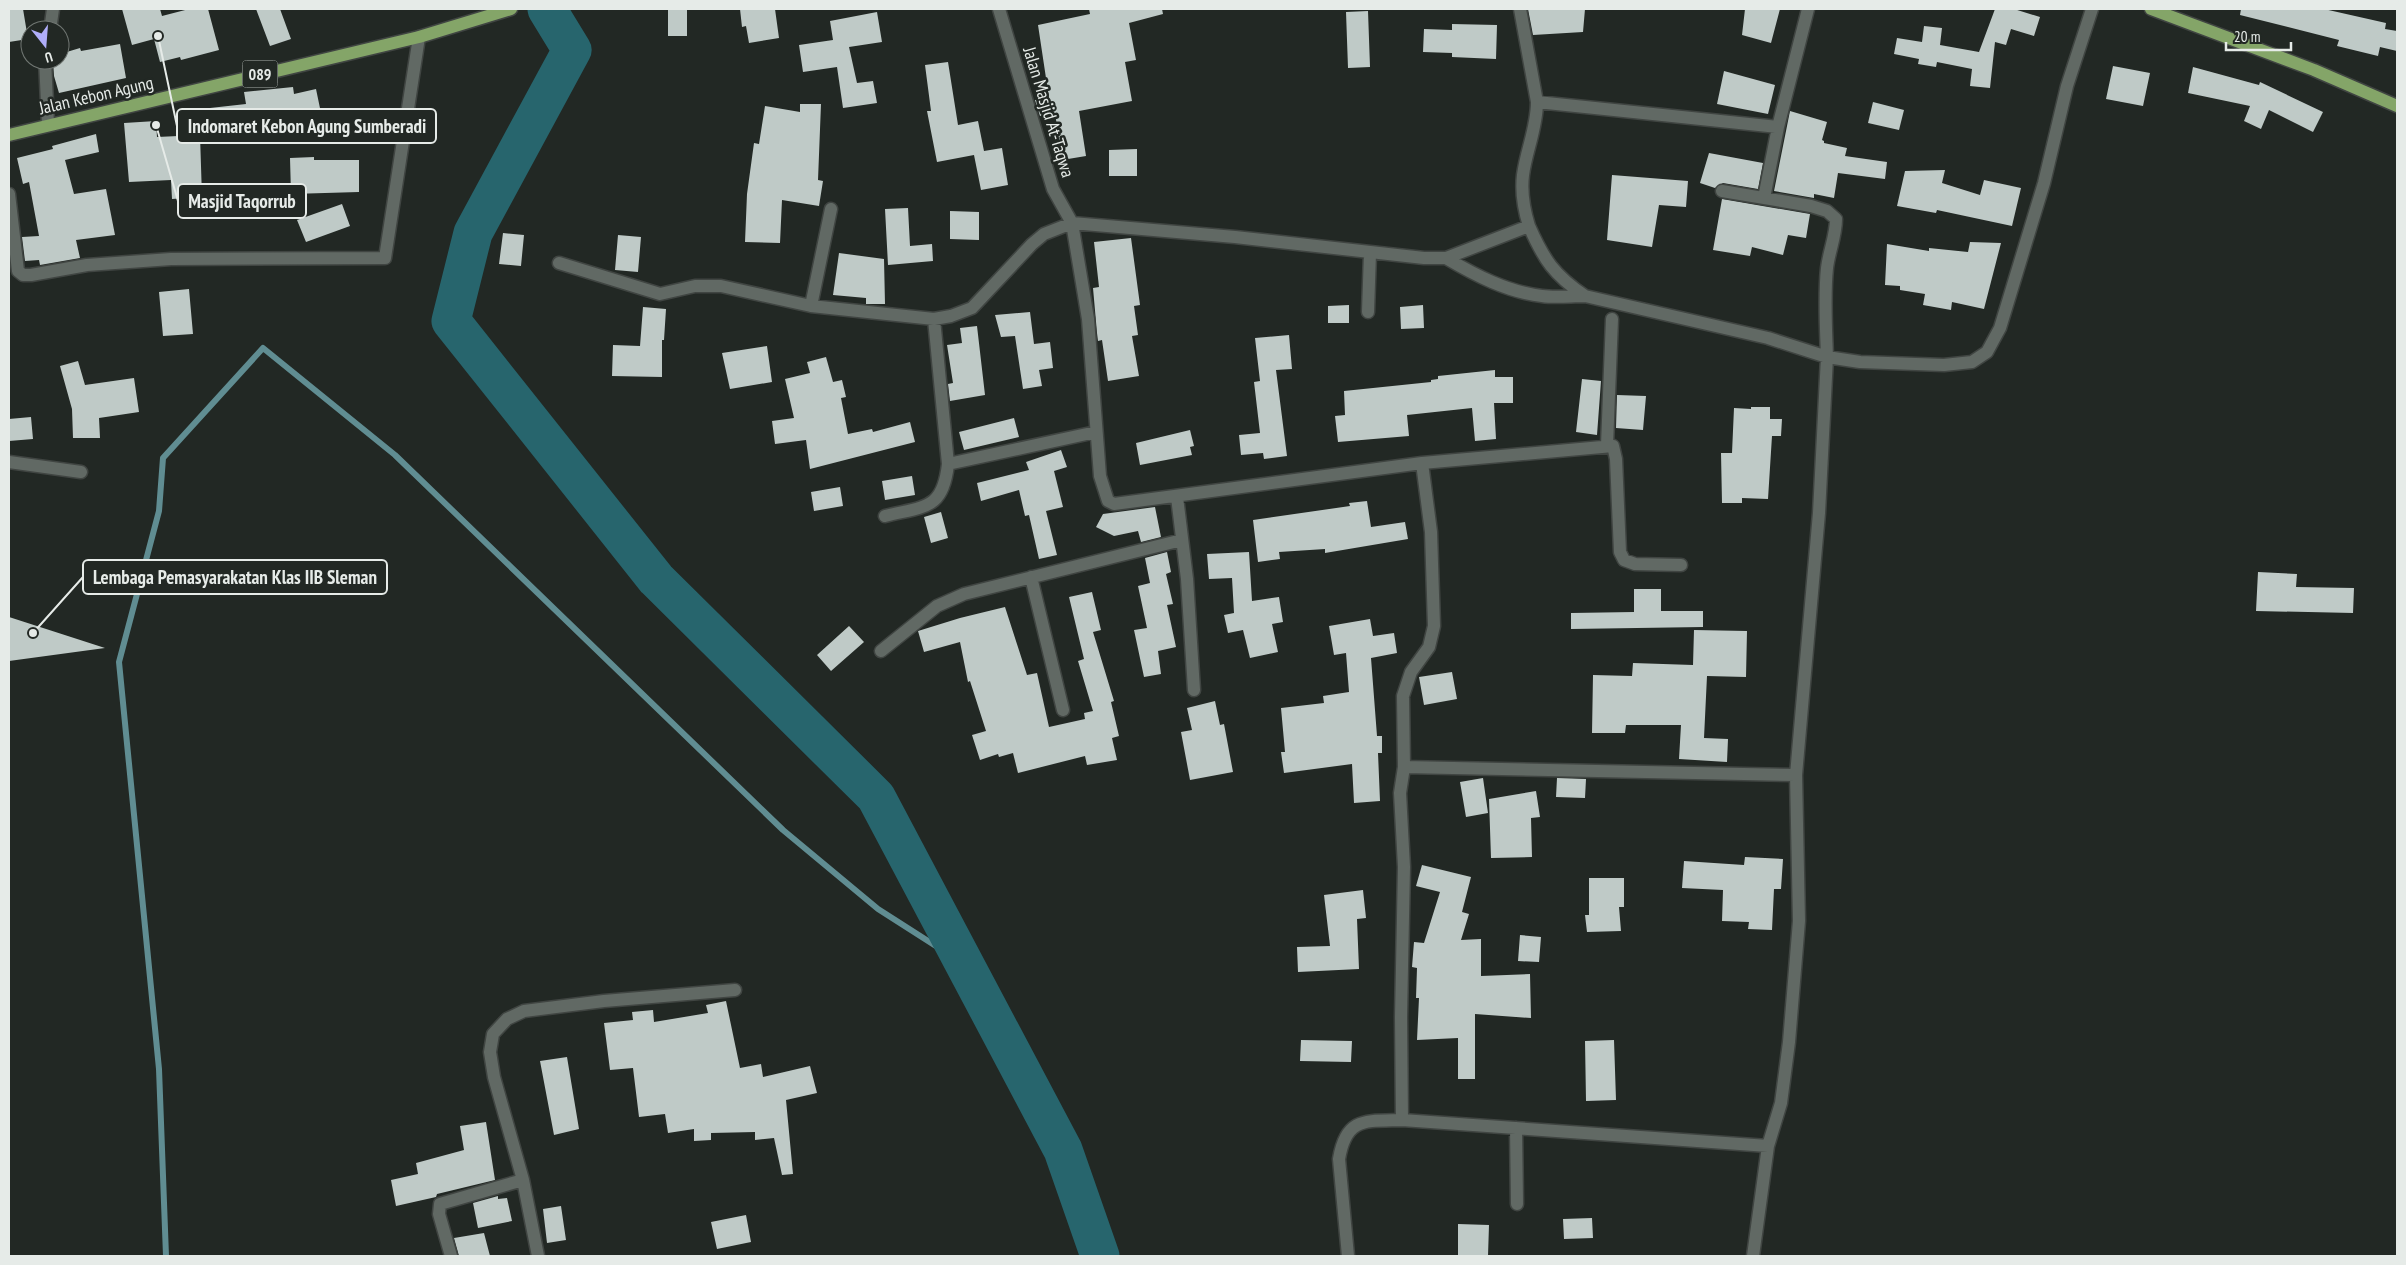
<svg xmlns="http://www.w3.org/2000/svg" width="2406" height="1265" font-family="'PT Sans Narrow',sans-serif">
<style>
.lines{fill:none;stroke-linecap:round;stroke-linejoin:round}
.stream{stroke:#608d92;stroke-width:6}
.river{stroke:#27656d;stroke-width:39}
.building{fill:#bfcac7}
.minor-casing{stroke:#404542;stroke-width:15}
.primary-casing{stroke:#404542;stroke-width:15}
.minor{stroke:#616964;stroke-width:12}
.primary{stroke:#84a568;stroke-width:12}
.labels{text-anchor:middle;dominant-baseline:central;stroke-width:5;stroke-linejoin:round;paint-order:stroke}
.shield{fill:#222824;stroke:#abb0ad;stroke-width:1}
.shield-label{font-size:16px;font-weight:bold;fill:#e6ebe8}
.street-label{font-size:18px;fill:#e6ebe8;stroke:#222824}
.leader{fill:none;stroke:#e6ebe8;stroke-width:2}
.callout-dot{fill:#e6ebe8;stroke:#222824;stroke-width:2}
.callout{fill:#222824;stroke:#e6ebe8;stroke-width:2}
.callout-label{font-size:19px;text-anchor:middle;font-weight:bold;fill:#e6ebe8}
</style>
<rect width="100%" height="100%" fill="#222824"/>
<g class="lines">
<path class="stream" d="M166,1256l-7,-187 -40,-407 40,-151 4,-53 100,-110 132,107 388,375 95,79 86,55"/>
<path class="river" d="M547,9l25,41 -99,183 -22,88 205,258 220,218 187,353 37,106"/>
</g>
<path class="building" d="M9,9h14l5,30 -19,3z
M122,9h38l2,7 27,-7h19l11,41 -38,10 -1,-3 -20,5 -6,-23 -22,6z
M256,9h24l11,30 -21,7z
M668,9h19v27h-19z
M740,9h35l4,29 -30,5 -3,-17 -4,1z
M1089,9h73l1,5 -34,9 7,37 -11,2 7,39 -53,10 7,45 -24,4 -7,-47 -15,3 -5,-16 14,-2 -11,-73 52,-11z
M1528,9h57l-2,23 -50,3z
M1745,9h35l-9,34 -29,-8z
M1995,9h19l26,8 -6,19 -23,-7 -5,16 -11,-3 -5,46 -20,-2 2,-17 -35,-7 -1,5 -18,-3 1,-5 -25,-5 3,-16 25,4 2,-16 18,2 -2,17 39,7z
M2241,9h83l62,14 -1,6 12,2v20l-17,-4 -2,9 -41,-10 2,-6 -99,-25z
M1368,11l2,56 -22,1 -2,-56z
M877,12l5,30 -33,5 8,36 16,-2 4,22 -34,5 -6,-41 -34,5 -4,-27 34,-5 -3,-19z
M1452,24l45,1 -1,34 -44,-2v-4l-29,-1 1,-23 28,1z
M120,44l6,34 -67,15 -5,-17 -1,-16h7v-6l20,-6 1,3z
M948,62l10,63 20,-4 6,30 18,-3 6,37 -27,5 -7,-35 -37,7 -10,-51h4l-6,-46z
M2113,66l37,7 -7,33 -37,-7z
M2193,67l66,18 1,-3 63,30 -10,20 -44,-22 -8,19 -17,-8 6,-15 -62,-13z
M1724,71l51,14 -7,29 -51,-10z
M293,87l1,7 22,-5 5,24 -25,5v2l-28,2 1,8 -27,3v4l-38,4 -3,-32 45,-5 -2,-12z
M1873,102l31,8 -5,20 -31,-7z
M800,104h21l-3,76 5,1 -4,25 -37,-6 -2,43 -35,-1 2,-48 7,-51 5,1 6,-38 35,6z
M1790,111l37,11 -5,18 2,1v2l23,5 -2,8 42,6 -2,17 -47,-6 -4,25 -20,-4v4l-40,-7z
M156,121l1,16 43,-2 2,62 -30,2 -1,-19 -42,2 -5,-59z
M96,134l3,18 -34,8 9,34 32,-5 9,46 -39,5 4,18 -40,7 -1,-5 -14,1 -3,-24 17,-1 -10,-54 -6,2 -6,-26 36,-9 -1,-3z
M1137,149v27h-28v-26z
M1709,153l54,10 -5,26 -35,-6 -8,5 -15,-5z
M314,157v3h45v32l-68,2 -1,-36z
M1945,170l-3,13 38,12 4,-15 37,8 -9,38 -75,-16 -1,3 -39,-7 8,-35z
M1612,175l76,6 -2,26 -27,-2 -7,42 -45,-7z
M1722,199l88,15 -4,24 -18,-3 -5,20 -31,-8 -2,9 -37,-6z
M342,204l8,22 -44,16 -9,-22z
M908,208l2,38 22,-2 1,17 -45,4 -3,-56z
M950,211l29,1v28l-29,-1z
M503,233l21,2 -3,31 -22,-2z
M618,235l23,2 -3,35 -23,-2z
M1131,238l9,67 -6,1 4,29 -6,1 7,40 -31,5 -6,-41 -4,1 -1,-8 -4,-45 6,-1 -5,-45z
M1970,242l31,1 -17,66 -32,-7 -1,8 -28,-5 2,-11 -25,-4v-4l-15,-1 2,-41 42,7v-3l39,4z
M839,253l45,6 1,45h-19v-6l-33,-3z
M189,289l4,45 -30,2 -4,-44z
M1349,305v18h-21v-17z
M1423,305l1,23 -23,1 -1,-22z
M643,307l23,2 -2,31h-2v37l-50,-1 1,-31 27,1z
M1030,312l4,32 16,-2 3,26 -14,2 3,16 -19,3 -8,-53 -14,1 -6,-22z
M977,326l8,69 -35,6 -2,-17 5,-1 -6,-38 15,-2 -2,-15z
M1289,335l3,34 -16,1 11,86 -23,3 -1,-6 -22,2 -2,-20 21,-2 -6,-51 6,-1 -5,-43z
M767,346l5,36 -42,7 -8,-36z
M826,357l7,25 9,-2 4,17 -5,1 7,36 24,-5 1,3 37,-10 5,20 -105,27 -4,-29 -31,4 -3,-23 22,-3 -9,-39 25,-6 -3,-11z
M78,361l7,24 49,-7 5,34 -40,6 1,20h-27l-1,-29 -12,-43z
M1495,370v7h18v26h-19l2,36 -21,2 -3,-33 -65,7 2,21 -71,6 -3,-26 10,-1 -1,-24 87,-9v-2l7,-1v-3z
M1582,379l19,2 -4,54 -21,-3z
M1617,395l29,1 -3,34 -27,-2z
M1751,407h19v12h12l-1,17h-9l-4,63 -26,-1v5h-20l-1,-50h11l2,-45 17,1z
M31,417l2,22 -24,2v-22z
M1014,418l5,19 -55,13 -5,-18z
M1190,430l4,16 -4,1 2,8 -52,10 -4,-22z
M1061,450l6,17 -13,4 9,36 -17,4 11,44 -18,4 -10,-44 -4,1 -6,-26 -38,11 -4,-18 52,-13 -3,-8z
M912,476l3,19 -30,5 -3,-19z
M840,487l3,19 -29,5 -3,-19z
M1367,501l4,26 34,-5 3,17 -83,14v-4l-46,3 1,7 -22,3 -5,-42 97,-14 -1,-3z
M1155,507l6,30 -20,5 -3,-11 -24,5 -18,-9 7,-13z
M941,512l7,26 -17,5 -7,-26z
M1167,552l4,20 -5,2 7,30 -6,1 9,42 -18,4 3,23 -17,3 -10,-47 13,-2 -9,-42 12,-3 -5,-25z
M1249,552l3,49 27,-4 4,25 -11,2 6,28 -28,6 -7,-28 -15,3 -4,-18 10,-2 -2,-35 -23,1 -2,-25z
M2258,572l39,2 -1,13 58,1 -1,25 -97,-2z
M1634,589h27v22h42v16l-132,2v-16l63,-1z
M1092,592l9,38 -8,2 21,69 -3,1 8,34 -7,2 5,22 -30,5 -2,-9 -67,17 -5,-20 -14,4 -1,-3 -18,6 -8,-25 14,-4 -16,-50 -2,1 -8,-40 -36,10 -6,-21 42,-13 45,-11 22,68 10,-2 12,54 36,-8 -1,-6 9,-2 -15,-50 6,-2 -15,-62z
M9,617l96,31 -96,13z
M1370,619l3,17 21,-3 3,20 -26,5 6,78h5v17h-4l2,48 -26,2 -2,-39 -68,9 -3,-21h4l-4,-44 43,-5 -1,-7 26,-4 -3,-39 -12,2 -5,-29z
M849,626l15,16 -33,29 -14,-16z
M1694,630l53,1 -1,46 -39,-1 -3,62 24,1 -1,23 -48,-3 2,-34h-55l-1,8h-33l1,-58 39,1 1,-13 60,2z
M1452,672l5,27 -33,6 -5,-28z
M1215,701l5,24 4,-1 9,48 -43,8 -9,-48 11,-2 -5,-22z
M1483,778l5,35 -22,4 -6,-35z
M1557,778l29,1 -1,19 -29,-1z
M1536,791l4,26 -9,1 1,39 -41,1 -2,-59z
M1745,857l38,2 -2,30h-7l-2,41 -24,-1 1,-7 -27,-1 1,-31 -41,-2 2,-27 60,4z
M1422,865l49,12 -9,35 7,2 -8,26 20,-1v37l49,-2 1,44 -56,-4v65h-17v-41l-41,2 2,-42h-3l1,-30 -5,-1 2,-25 10,1 16,-51 -24,-6z
M1589,878h35v29h-5l2,24 -34,1 -2,-17h4z
M1363,890l3,28 -9,1 2,50 -61,3 -1,-25 33,-1 -6,-51z
M1520,935l21,2 -2,25 -21,-1z
M726,1001l14,67 21,-4 2,13 47,-11 7,27 -31,7 7,74 -11,1 -8,-37 -19,2v-8l-44,1v7l-17,1v-12l-26,4 -3,-19 -26,3 -6,-49 -23,2 -6,-47 29,-3 -1,-8 21,-2 1,12 54,-9 -2,-8z
M1301,1040l51,1 -1,21 -51,-1z
M1614,1040l2,60 -30,1 -1,-60z
M567,1057l12,72 -25,6 -14,-74z
M486,1122l9,58 -58,14 -1,3 -40,9 -5,-26 27,-6 -2,-11 48,-13 -4,-24z
M498,1196v3l9,-1 5,23 -34,7 -5,-25z
M561,1206l5,34 -19,3 -4,-34z
M746,1215l5,27 -34,7 -6,-27z
M1592,1218l1,20 -29,1 -1,-20z
M1458,1224l31,1 -1,31h-30z
M484,1233l6,23h-31l-5,-18z"/>
<g class="lines">
<defs>
<path id="minor" d="M999,9l54,180 19,34 16,96 12,157 8,25 6,3 308,-41 9,69 3,94 -5,21 -18,25 -8,24 1,71 -4,26 4,74 -3,150 1,103c-37,1 -56,-3 -63,39l9,97
M1520,9l17,93c0,26 -11,49 -14,73 -2,17 1,35 6,51
M50,30l3,-21
M45,60l3,64
M1537,102l241,25
M9,194l9,77 5,4h8l56,-10 84,-6 214,-1 34,-221
M1764,198l14,-71 30,-118
M1446,258c29,17 61,34 96,38 14,2 29,0 43,0
M559,263l101,31 35,-8h26l90,20 123,13 17,-3 21,-8 60,-64 12,-10 28,-11 163,14 189,21h22l83,-32c15,34 25,49 56,70l183,42 59,19c-1,-30 -3,-60 0,-89 2,-17 9,-32 9,-49l-9,-8 -16,-5 -89,-15
M811,306l20,-97
M1368,312l2,-59
M1607,445l5,-126
M9,462l72,10
M1422,463l191,-17 3,13 4,93 4,8 11,4 46,1
M948,464l148,-32
M1177,497l10,82 7,111
M885,516c40,-10 58,-6 63,-52l-14,-145
M1031,577l32,133
M881,651l56,-45 27,-12 218,-54
M1404,767l392,8
M1402,1120l366,26
M1516,1128l1,76
M451,1256l-12,-42 1,-10 83,-24
M538,1256l-15,-76 -29,-103 -4,-25 3,-18 14,-15 17,-8 80,-10 131,-11
M1753,1256l15,-110 13,-43 8,-61 10,-121 -3,-146 23,-262 8,-156 33,5 84,3 28,-3 15,-10 13,-24 44,-145 23,-97 25,-77"/>
<path id="primary" d="M2151,9l163,61 83,36
M9,135l410,-98 92,-28"/>
</defs>
<use href="#minor" class="minor-casing"/>
<use href="#primary" class="primary-casing"/>
<use href="#minor" class="minor"/>
<use href="#primary" class="primary"/>
</g>
<g class="labels">
<rect class="shield" x="242.5" y="60.5" width="35" height="27" rx="4"/>
<g class="shield-label">
<text x="260" y="74">089</text>
</g>
<g class="street-label">
<text transform="translate(96 95) rotate(-13)">Jalan Kebon Agung</text>
<text transform="translate(1049 112) rotate(73)">Jalan Masjid At-Taqwa</text>
</g>
</g>
<path class="leader" d="M158 36L177 126M156 125L178 201M33 633L83 577"/>
<g class="callout-dot">
<circle cx="158" cy="36" r="5"/>
<circle cx="156" cy="125" r="5"/>
<circle cx="33" cy="633" r="5"/>
</g>
<g class="callout">
<rect x="177" y="109" width="259" height="34" rx="5"/>
<rect x="178" y="184" width="128" height="34" rx="5"/>
<rect x="83" y="560" width="304" height="34" rx="5"/>
</g>
<g class="callout-label">
<text x="307" y="133">Indomaret Kebon Agung Sumberadi</text>
<text x="242" y="208">Masjid Taqorrub</text>
<text x="235" y="584">Lembaga Pemasyarakatan Klas IIB Sleman</text>
</g>
<rect width="2406" height="1265" fill="none" stroke="#e6ebe8" stroke-width="20"/>
<g transform="translate(45 45) rotate(163)"><circle r="24" fill="#222824" stroke="#707672"/>
<path d="M0-4L9 19L0 12L-9 19Z" fill="#b0aefa"/>
<text y="-8" font-size="14" font-weight="bold" text-anchor="middle" fill="#e6ebe8">U</text>
</g>
<path d="M2226 42v8h65v-8" fill="none" stroke="#e6ebe8" stroke-width="2.5"/>
<text x="2234" y="42" font-size="15" fill="#e6ebe8" stroke="#222824" stroke-width="4" paint-order="stroke">20 m</text>
</svg>
